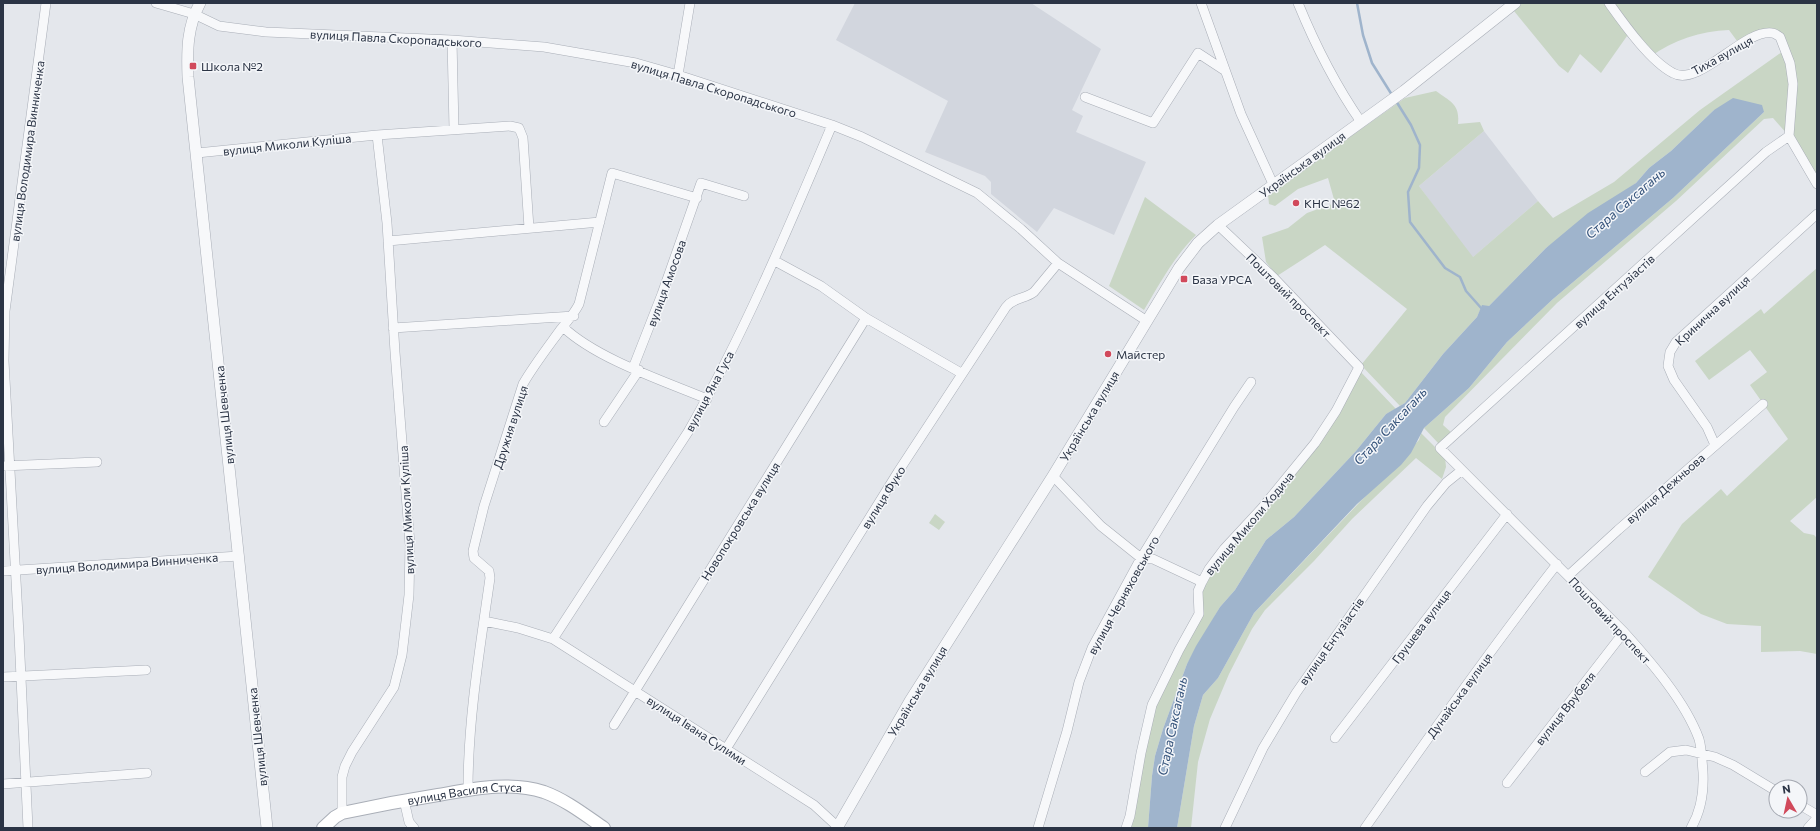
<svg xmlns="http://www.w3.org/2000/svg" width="1820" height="831" font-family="Commissioner,sans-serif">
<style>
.built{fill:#d2d6de}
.green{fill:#c9d6c5}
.water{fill:#9fb4cc}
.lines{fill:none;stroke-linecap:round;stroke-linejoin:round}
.stream{stroke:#9fb4cc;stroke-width:2.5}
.minor-casing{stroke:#a9aeb7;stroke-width:10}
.tertiary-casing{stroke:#a9aeb7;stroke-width:12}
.secondary-casing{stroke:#a9aeb7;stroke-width:14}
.minor{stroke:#f7f8fa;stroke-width:9}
.tertiary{stroke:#f7f8fa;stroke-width:11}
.secondary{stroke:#fff;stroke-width:12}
.poi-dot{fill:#d1495b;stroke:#f4f6f9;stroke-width:1.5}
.labels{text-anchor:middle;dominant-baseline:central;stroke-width:3;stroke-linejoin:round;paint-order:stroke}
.street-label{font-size:12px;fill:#2b3445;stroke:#f4f6f9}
.poi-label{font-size:12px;fill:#2b3445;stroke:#f4f6f9;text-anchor:start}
.water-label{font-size:13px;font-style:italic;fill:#34527a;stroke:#f4f6f9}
</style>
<rect width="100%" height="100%" fill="#e4e7ec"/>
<path class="built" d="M855,3h176l70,46 -29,61 11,6 -7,16 70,30 -32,73 -60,-27 -17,24 -46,-38v-12l-6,-6 -60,-24 23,-51 -112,-61z
M1484,131l54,70 -66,57 -53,-72z"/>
<path class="green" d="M1521,3h296v181l-28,-48 -16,-18 -9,1 -88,82 -119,102 -112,114 -2,8 10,9 -14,10 -15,-16 45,-40 38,-46 46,-43 120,-101 91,-86 -50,-2 -43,41 -22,17 -13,15 -90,65 -57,58h-7l-5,11 -34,37 -38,49 -5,3 -39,-41 46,-56 -82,-64 -48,31 -11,-14 -4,-25 26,-9 19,-15 28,-10 -7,-25 -30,11 -23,17 -6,-2 -1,-9 137,-97 31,-7c15,11 24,13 22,33l22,-2 4,9 -65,55 54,71 65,-56 15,17 61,-36 86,-72 86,-61 -14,-16 -32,12 -11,-15c-28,1 -56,10 -79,27l-11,-12 -12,-9 -26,37 -21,-19 -12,19 -9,-7 -45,-55z
M1145,197l51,38c-22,22 -36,48 -52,75l-35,-24z
M1817,268v229l-27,24 14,12 10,2 3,3v116l-17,-3 -39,1v-26l-34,-2 -26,-10 -53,-37 34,-53 39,-35 6,7 61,-57 -38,-54 17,-13 -17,-22 -41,30 -14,-19 66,-52 3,5z
M1358,369l38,40 -10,5 -30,37 -62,66 -28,23 -31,50 -15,17 -33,57 -24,65 -8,27 -3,20 -4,52h-22l26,-123 47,-91 3,-32 113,-139z
M1421,433l24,24 1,10 -4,12 -26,-21 -64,61 -38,42 -49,49 -13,19 -23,45 -19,45 -12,43 -7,66h-14l17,-102 9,-31 15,-17 36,-65 165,-173z
M935,514l10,8 -6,8 -10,-7z"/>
<path class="water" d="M1733,98l29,7 2,7 -91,86 -120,101 -46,43 -38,46 -45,40 -13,25 -10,12 -44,39 -103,109 -36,65 -15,17 -9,31 -17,102h-29l4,-52 3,-20 8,-27 24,-65 9,-18 24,-39 15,-17 31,-50 28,-23 62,-66 30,-37 19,-11 38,-49 34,-37 5,-12 7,1 57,-58 42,-35 48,-30 13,-15 22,-17 43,-41z"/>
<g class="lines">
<path class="stream" d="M1357,3l6,32 9,28 20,32
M1396,101l15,24 9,20 -1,23 -11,24 2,30 35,46 15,9 6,14 16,18"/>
<defs>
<path id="minor" d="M156,3l38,11 25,12 47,6 186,8 92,7 92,16 42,12 154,50 30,12 115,56 44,36 37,34 89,58
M1201,3l40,111 32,70
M1298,3c18,44 36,80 63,119
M1609,3c15,21 41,58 64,70 26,15 70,-44 99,-40 3,0 6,3 8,4l10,26 3,21 -4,52 28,48
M452,40l2,89
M678,75l12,-72
M1085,97l68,26 45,-70 26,17
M377,135l133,-9 9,2 4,10 6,90
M197,153l180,-18 10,88 8,129 15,193 -1,50 -7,60 -8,32 -42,65 -7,14 -3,11v36
M388,241l212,-19
M775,261l46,25 45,32 95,55
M563,327c34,32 101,54 144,72
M393,328l181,-12
M633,368l29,-74 39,-111 43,13
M604,422l35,-52
M1715,445l-8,-18 -33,-47 -6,-14 2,-14 6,-10 141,-128
M3,466l94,-4
M1053,476l48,50 40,32 12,1 49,23
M3,571l236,-15
M1569,575l49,-45 145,-126
M484,621l34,7 35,11 261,166 24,22
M553,639l135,-207c56,-98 100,-203 144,-307
M3,677l143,-7
M614,725l252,-407
M1335,738l172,-224
M726,749l172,-277 108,-165c8,-10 19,-8 28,-15l24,-29
M1645,772l25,-20 16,-2 29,7 18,8 43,26
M1507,783l117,-151
M3,784l144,-11
M468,790c0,-71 12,-142 22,-212l-1,-7 -15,-13 -1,-7 11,-45 39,-122c11,-19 25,-37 38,-55 7,-9 13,-15 18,-25l33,-131 85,25
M404,800l5,22 5,6
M1800,805l17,10
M28,828l-9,-193 -15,-274 1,-50 41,-308
M1038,828l29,-97 12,-49 13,-34 49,-90 93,-151 17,-25
M1126,828l4,-12 11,-63 11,-48 27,-55 20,-36 -1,-23 4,-9 7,-13 15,-20 38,-41 53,-65 21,-32 23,-44 -85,-89 -56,-53
M1225,828l38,-80 33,-55 131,-187 19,-23 16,-13
M1365,828c62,-89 125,-178 192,-264
M1691,828c10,-17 13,-36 12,-56 -1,-10 -1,-22 -4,-33 -14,-38 -48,-77 -75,-107l-184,-184 326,-296 23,-16
M1808,828l9,-10"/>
<path id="tertiary" d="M200,3c-13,24 -13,47 -12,74l79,751
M837,828l73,-127 143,-225 126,-208 19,-25 20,-18 186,-134 111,-88"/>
<g id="secondary">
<path id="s1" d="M323,828l12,-11 7,-4c32,-7 64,-13 96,-18 35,-6 71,-14 106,-3 22,8 41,23 60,36"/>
</g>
</defs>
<use href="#minor" class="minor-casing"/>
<use href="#tertiary" class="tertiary-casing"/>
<use href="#secondary" class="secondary-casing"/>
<use href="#minor" class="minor"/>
<use href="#tertiary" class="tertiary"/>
<use href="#secondary" class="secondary"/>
</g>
<g class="poi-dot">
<rect x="189" y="62" width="8" height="8" rx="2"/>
<circle cx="1296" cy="203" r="4"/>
<rect x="1180" y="275" width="8" height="8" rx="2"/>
<circle cx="1108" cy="354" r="4"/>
</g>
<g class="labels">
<g class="street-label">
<text transform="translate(396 38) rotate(3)">вулиця Павла Скоропадського</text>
<text transform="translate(1722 55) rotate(-29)">Тиха вулиця</text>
<text transform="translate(714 88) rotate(17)">вулиця Павла Скоропадського</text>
<text transform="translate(287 144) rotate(-6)">вулиця Миколи Куліша</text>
<text transform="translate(27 151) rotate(-82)">вулиця Володимира Винниченка</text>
<text transform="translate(1302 164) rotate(-36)">Українська вулиця</text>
<text transform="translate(666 283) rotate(-70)">вулиця Амосова</text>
<text transform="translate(1614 291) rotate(-42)">вулиця Ентузіастів</text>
<text transform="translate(1289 295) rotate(45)">Поштовий проспект</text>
<text transform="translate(1712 310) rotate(-43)">Кринична вулиця</text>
<text transform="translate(709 391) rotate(-62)">вулиця Яна Гуса</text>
<text transform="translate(224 415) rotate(-96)">вулиця Шевченка</text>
<text transform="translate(1089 416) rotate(-59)">Українська вулиця</text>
<text transform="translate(510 427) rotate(-72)">Дружня вулиця</text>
<text transform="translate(1665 488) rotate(-41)">вулиця Дежньова</text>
<text transform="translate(883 497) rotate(-58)">вулиця Фуко</text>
<text transform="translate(406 510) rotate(-93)">вулиця Миколи Куліша</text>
<text transform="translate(740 521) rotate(-58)">Новопокровська вулиця</text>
<text transform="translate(1249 523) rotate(-50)">вулиця Миколи Ходича</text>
<text transform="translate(127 563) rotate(-4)">вулиця Володимира Винниченка</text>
<text transform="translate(1123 595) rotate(-61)">вулиця Черняховського</text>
<text transform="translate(1610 620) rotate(47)">Поштовий проспект</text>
<text transform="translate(1421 626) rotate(-53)">Грушева вулиця</text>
<text transform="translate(1331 641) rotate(-55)">вулиця Ентузіастів</text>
<text transform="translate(917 691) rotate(-59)">Українська вулиця</text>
<text transform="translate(1459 695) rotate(-54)">Дунайська вулиця</text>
<text transform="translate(1565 708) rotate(-52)">вулиця Врубеля</text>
<text transform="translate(697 730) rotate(33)">вулиця Івана Сулими</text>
<text transform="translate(257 737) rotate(-96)">вулиця Шевченка</text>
<text stroke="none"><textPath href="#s1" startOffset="149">вулиця Василя Стуса</textPath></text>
</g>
<g class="poi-label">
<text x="201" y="66">Школа №2</text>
<text x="1304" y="203">КНС №62</text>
<text x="1192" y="279">База УРСА</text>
<text x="1116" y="354">Майстер</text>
</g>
<g class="water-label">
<text transform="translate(1625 203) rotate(-41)">Стара Саксагань</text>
<text transform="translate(1390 426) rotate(-47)">Стара Саксагань</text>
<text transform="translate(1172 726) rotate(-78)">Стара Саксагань</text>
</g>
</g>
<rect width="1820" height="831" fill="none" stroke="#2b3445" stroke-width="8"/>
<g transform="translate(1788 799) rotate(351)"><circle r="19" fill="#f4f6f9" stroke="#a4a8b1"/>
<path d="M0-3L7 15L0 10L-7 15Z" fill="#d1495b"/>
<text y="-6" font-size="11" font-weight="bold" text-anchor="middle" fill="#2b3445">N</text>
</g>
</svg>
